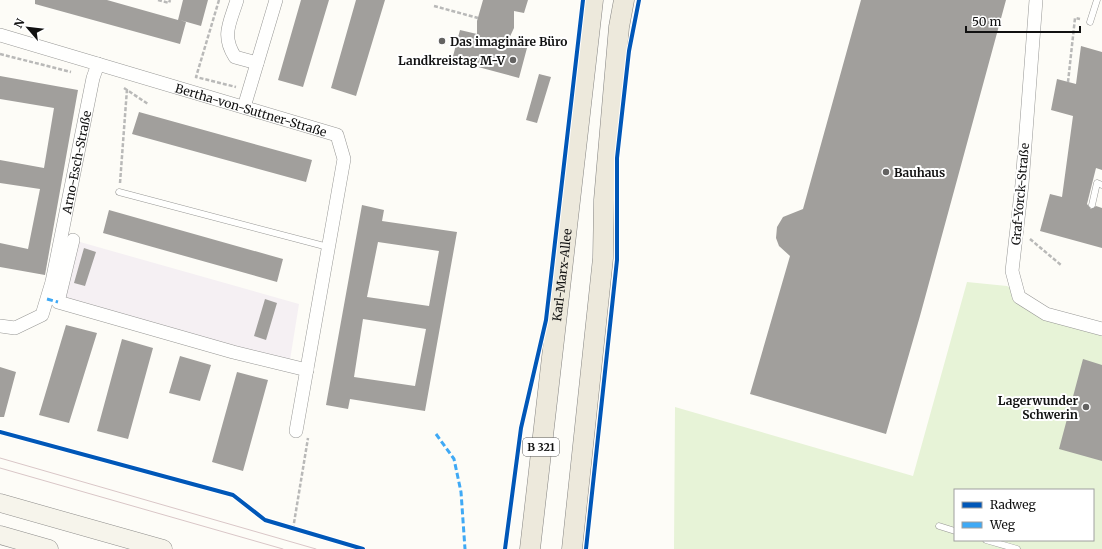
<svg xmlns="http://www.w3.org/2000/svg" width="1102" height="549" font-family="Merriweather,serif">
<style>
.industrial{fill:#f5f0f3}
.green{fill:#e7f3d7;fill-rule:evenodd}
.building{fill:#a19f9c;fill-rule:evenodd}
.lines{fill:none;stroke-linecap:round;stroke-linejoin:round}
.lane-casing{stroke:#979795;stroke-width:7}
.street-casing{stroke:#979795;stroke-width:14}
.secondary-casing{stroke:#8e8d8b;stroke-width:19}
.primary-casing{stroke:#858482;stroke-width:21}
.path{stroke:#b9b9b8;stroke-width:2.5;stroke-dasharray:4 2;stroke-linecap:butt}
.lane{stroke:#fffffe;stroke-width:6}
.street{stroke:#fffffe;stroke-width:13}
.secondary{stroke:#f6f4eb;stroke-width:18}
.primary{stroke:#ede9dc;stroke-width:20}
.tram{stroke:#d9c6c7;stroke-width:1}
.quiet{stroke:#3fa9f5;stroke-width:3;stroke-dasharray:6 3;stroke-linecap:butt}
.cycleway-casing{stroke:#fff;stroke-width:6}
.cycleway{stroke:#0057b8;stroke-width:4}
.poi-dot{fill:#646362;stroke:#fff;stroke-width:1.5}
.labels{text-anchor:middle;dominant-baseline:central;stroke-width:4;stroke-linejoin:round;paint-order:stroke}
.shield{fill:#fff;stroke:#585858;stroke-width:1}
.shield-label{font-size:11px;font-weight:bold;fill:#111}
.poi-label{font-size:12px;font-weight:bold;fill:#111;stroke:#fff;text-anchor:start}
.street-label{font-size:12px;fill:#111;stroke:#fff}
</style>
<rect width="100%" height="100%" fill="#fdfcf7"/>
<path class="industrial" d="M73,240l226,64 -10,62 -231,-64z"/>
<path class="green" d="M967,282l40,4 8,4 31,24 56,15v220h-428l1,-142 238,69zM955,490h138v50h-138z"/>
<path class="building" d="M35,0h72l71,20 5,-20h25l-7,26 -21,-6 6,2 -6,22 -145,-40z
M301,0h28l-26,87 -25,-7z
M356,0h29l-29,96 -25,-8z
M483,0h45l-4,13 -10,-2v17l-7,15 20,5 -8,30 -67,-18 8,-30 17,4v-13z
M861,0h145l-86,316 -34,118 -136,-40 40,-138 -11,-10 -3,-8 1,-11 6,-10 20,-8z
M1081,46l21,6v118l-6,-2 -9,36 4,5 5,-3 6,2v40l-62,-17 10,-37 12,3 11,-81 -22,-6 6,-31 19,5z
M539,74l12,3 -14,46 -11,-3z
M0,76l78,14 -33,185 -45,-8v-24l28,6 12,-60 -40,-6v-23l44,8 10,-60 -54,-9z
M139,112l173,48 -6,22 -174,-48z
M362,205l22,5 -2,11 75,11 -32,179 -75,-12 -2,10 -22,-4zM378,242l61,9 -10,55 -62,-9zM363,319l63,10 -11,57 -61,-9z
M109,210l174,49 -6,23 -174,-49z
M84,248l12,4 -11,34 -11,-3z
M265,299l12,4 -11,37 -12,-4z
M66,325l31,8 -28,90 -30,-8z
M122,339l31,9 -25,91 -31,-8z
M180,356l31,9 -11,36 -31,-8z
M1083,359l19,6v96l-43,-12z
M0,367l16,5 -12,45h-4z
M237,372l31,8 -25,91 -31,-9z"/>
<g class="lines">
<defs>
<path id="lane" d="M1090,22l7,-22
M119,192l209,55
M1092,205l5,-22 5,2
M939,526l16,5
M986,540l31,9"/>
<g id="street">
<path d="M237,0c-7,23 -16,35 -2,57l22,6"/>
<path d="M1036,0l-14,184 -10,87 7,26 27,17 56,15"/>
<path id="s1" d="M0,35l337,100 7,24 -48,272"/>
<path d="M244,107l32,-107"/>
<path d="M73,240l-15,62 175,50 74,18"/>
<path id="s2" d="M0,326l15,2 27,-13 10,-33 41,-204 5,-14"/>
</g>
<path id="secondary" d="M0,503l163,46
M0,535l49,14"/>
<g id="primary">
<path id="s3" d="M530,549l63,-549"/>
<path d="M572,549l31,-291 1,-58 15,-173 5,-27"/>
</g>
</defs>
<use href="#lane" class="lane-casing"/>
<use href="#street" class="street-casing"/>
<use href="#secondary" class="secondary-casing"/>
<use href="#primary" class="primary-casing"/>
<path class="path" d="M158,0l11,3 1,-3
M219,0l-23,77 40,10
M434,6l44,12
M0,54l71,18
M1068,82l7,-64 5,1
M124,88l24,16
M120,183l7,-94
M1030,239l31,26
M293,529l15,-91"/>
<use href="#lane" class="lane"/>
<use href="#street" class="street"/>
<use href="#secondary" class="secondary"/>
<use href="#primary" class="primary"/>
<path class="tram" d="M0,458l316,91
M0,468l283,81"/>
<path class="quiet" d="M47,299l11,3
M436,434l18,25 7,33 4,57"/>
<defs>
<path id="cycleway" d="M0,432l233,63 32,25 98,29
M505,549l16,-121 25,-108 37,-320
M586,549l31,-289v-102l12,-107 10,-51"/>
</defs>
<use href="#cycleway" class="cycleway-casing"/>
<use href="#cycleway" class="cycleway"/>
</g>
<g class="poi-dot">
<circle cx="442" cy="41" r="4"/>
<circle cx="513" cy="60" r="4"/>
<circle cx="886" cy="172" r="4"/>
<circle cx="1086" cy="407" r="4"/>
</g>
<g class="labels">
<rect class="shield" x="523" y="438" width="36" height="18" rx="3"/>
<g class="shield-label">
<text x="541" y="447">B 321</text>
</g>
<g class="poi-label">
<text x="450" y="41">Das imaginäre Büro</text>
<text x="505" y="60" text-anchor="end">Landkreistag M-V</text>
<text x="894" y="172">Bauhaus</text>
<text x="1078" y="400" text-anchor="end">Lagerwunder<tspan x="1078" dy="14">Schwerin</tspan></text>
</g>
<g class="street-label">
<text stroke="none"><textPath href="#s1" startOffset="262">Bertha-von-Suttner-Straße</textPath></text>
<text stroke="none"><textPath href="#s2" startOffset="202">Arno-Esch-Straße</textPath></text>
<text transform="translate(1020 194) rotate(-85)">Graf-Yorck-Straße</text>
<text stroke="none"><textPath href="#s3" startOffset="276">Karl-Marx-Allee</textPath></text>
</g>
</g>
<rect x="954" y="489" width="140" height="52" fill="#ffffff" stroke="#a0a0a0"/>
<rect x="962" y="502" width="20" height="6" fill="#0057b8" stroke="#a0a0a0"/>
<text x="990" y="509" font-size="12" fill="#111111">Radweg</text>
<rect x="962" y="522" width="20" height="6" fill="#3fa9f5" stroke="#a0a0a0"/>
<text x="990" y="529" font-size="12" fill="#111111">Weg</text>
<g transform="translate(28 28) rotate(298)" stroke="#ffffff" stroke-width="3" paint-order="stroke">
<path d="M0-3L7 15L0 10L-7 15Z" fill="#111111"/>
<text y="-6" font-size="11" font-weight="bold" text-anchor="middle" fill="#111111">N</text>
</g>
<path d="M966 26v6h114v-6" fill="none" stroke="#111111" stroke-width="2"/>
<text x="972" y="26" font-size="12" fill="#111111" stroke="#ffffff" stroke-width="3" paint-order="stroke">50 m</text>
</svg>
